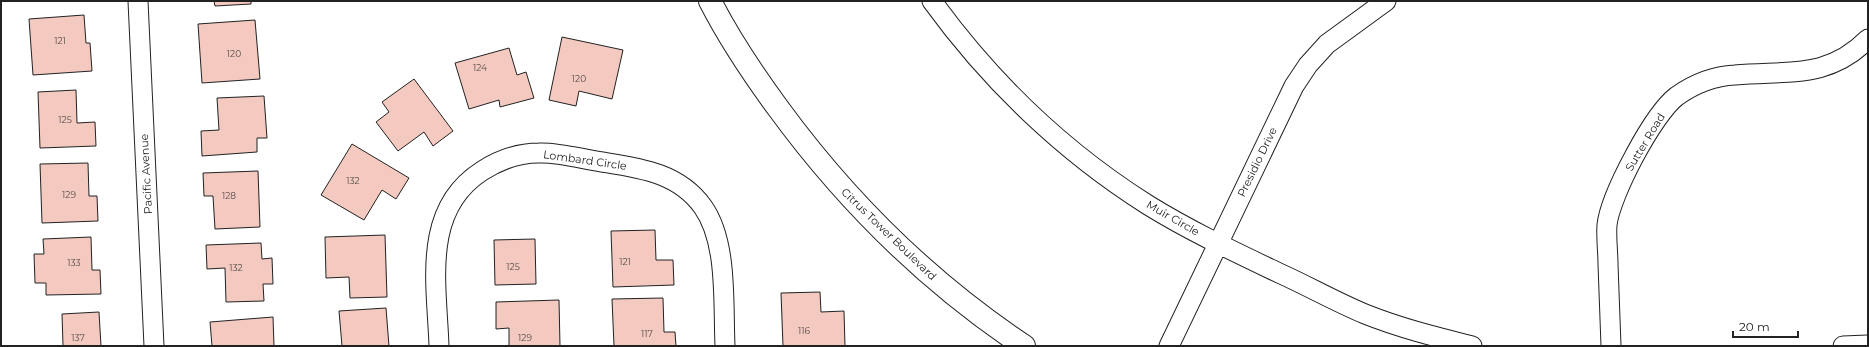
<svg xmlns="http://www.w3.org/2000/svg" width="1869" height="347" font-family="Montserrat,sans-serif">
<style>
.building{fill:#f3c9c0;stroke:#222}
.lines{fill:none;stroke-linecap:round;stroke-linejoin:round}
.street-casing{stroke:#222;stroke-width:21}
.secondary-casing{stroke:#222;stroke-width:24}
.street{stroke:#fff;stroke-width:19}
.secondary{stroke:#fff;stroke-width:22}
.labels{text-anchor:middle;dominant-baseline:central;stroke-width:3;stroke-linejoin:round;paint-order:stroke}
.number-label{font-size:9px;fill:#564c4a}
.street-label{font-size:11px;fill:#222;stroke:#fff}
</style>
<rect width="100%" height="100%" fill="#fff"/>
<path class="building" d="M214,1h37v3l-36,2z
M84,15l2,28h4l2,28 -59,4 -4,-56z
M255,20l5,59 -58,4 -4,-59z
M562,37l61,13 -11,49 -33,-8 -3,15 -27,-6z
M509,48l8,27 9,-3 8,26 -34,9 -1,-7 -30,9 -14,-46z
M414,79l39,52 -20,15 -9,-14 -26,19 -22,-29 13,-10 -7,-10z
M76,90l1,33 18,-1 1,24 -56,2 -2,-56z
M264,96l3,42h-10v14l-55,4 -1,-25 18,-1 -2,-32z
M352,144l57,34 -13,21 -14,-9 -18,30 -43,-25z
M88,163l1,33h8l1,25 -56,2 -2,-59z
M258,171l2,56 -45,2 -2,-33h-9l-1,-23z
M655,230l1,30h17l1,25 -61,2 -2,-56z
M385,235l2,62 -37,1 -1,-21 -23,1 -1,-41z
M91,237l1,33h8l1,24 -55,1v-12h-11l-1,-29h10l-1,-15z
M535,239l1,45 -41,1 -1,-45z
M261,243l1,16 10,-1 1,26h-10l1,17 -38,1 -1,-34 -18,1 -1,-24z
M820,292l1,20 23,-1 1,35h-62l-2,-53z
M663,298l1,34h11l1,14h-62l-2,-47z
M559,300l1,46h-51v-18l-13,1v-27z
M386,308l3,38h-47l-3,-35z
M99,312l2,34h-38l-1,-32z
M273,317l1,29h-62l-2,-24z"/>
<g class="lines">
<defs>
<path id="street" d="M138,1l16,345
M932,1c58,80 132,151 216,204 42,26 87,47 131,68 29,13 57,29 86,41 35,14 71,23 107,32
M439,346c-2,-61 -18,-136 43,-175 17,-11 36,-18 57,-18 19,-1 43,6 63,9 38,6 77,11 101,45 25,35 20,97 22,139
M1169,346l125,-260 14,-21 19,-21 59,-43
M1611,346c-1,-27 -2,-54 -3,-82 0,-12 -2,-26 -1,-39 3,-29 46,-111 70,-129 17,-12 37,-20 58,-21 53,-5 92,5 133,-36
M1843,346l25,-1"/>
<path id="secondary" d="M710,1c19,37 43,73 68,107 68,93 150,174 246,238"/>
</defs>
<use href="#street" class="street-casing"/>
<use href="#secondary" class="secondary-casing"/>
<use href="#street" class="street"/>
<use href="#secondary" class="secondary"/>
</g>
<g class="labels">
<g class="number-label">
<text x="60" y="40">121</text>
<text x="234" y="53">120</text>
<text x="480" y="67">124</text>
<text x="579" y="78">120</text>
<text x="65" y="119">125</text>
<text x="353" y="180">132</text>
<text x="69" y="194">129</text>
<text x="229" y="195">128</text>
<text x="625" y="261">121</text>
<text x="74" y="262">133</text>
<text x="513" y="266">125</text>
<text x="236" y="267">132</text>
<text x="804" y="330">116</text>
<text x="647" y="333">117</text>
<text x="78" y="337">137</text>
<text x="525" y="337">129</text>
</g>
<g class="street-label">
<text transform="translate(1645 142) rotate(-59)">Sutter Road</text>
<text transform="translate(585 160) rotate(8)">Lombard Circle</text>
<text transform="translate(1257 162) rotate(-64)">Presidio Drive</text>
<text transform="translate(146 174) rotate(-93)">Pacific Avenue</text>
<text transform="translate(1173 218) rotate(30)">Muir Circle</text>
<text transform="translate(889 234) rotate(44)">Citrus Tower Boulevard</text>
</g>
</g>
<rect width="1869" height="347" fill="none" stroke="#222222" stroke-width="4"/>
<path d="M1733 331v6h65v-6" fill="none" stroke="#222222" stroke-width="2"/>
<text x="1739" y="331" font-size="12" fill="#222222" stroke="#ffffff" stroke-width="3" paint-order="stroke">20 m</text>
</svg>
